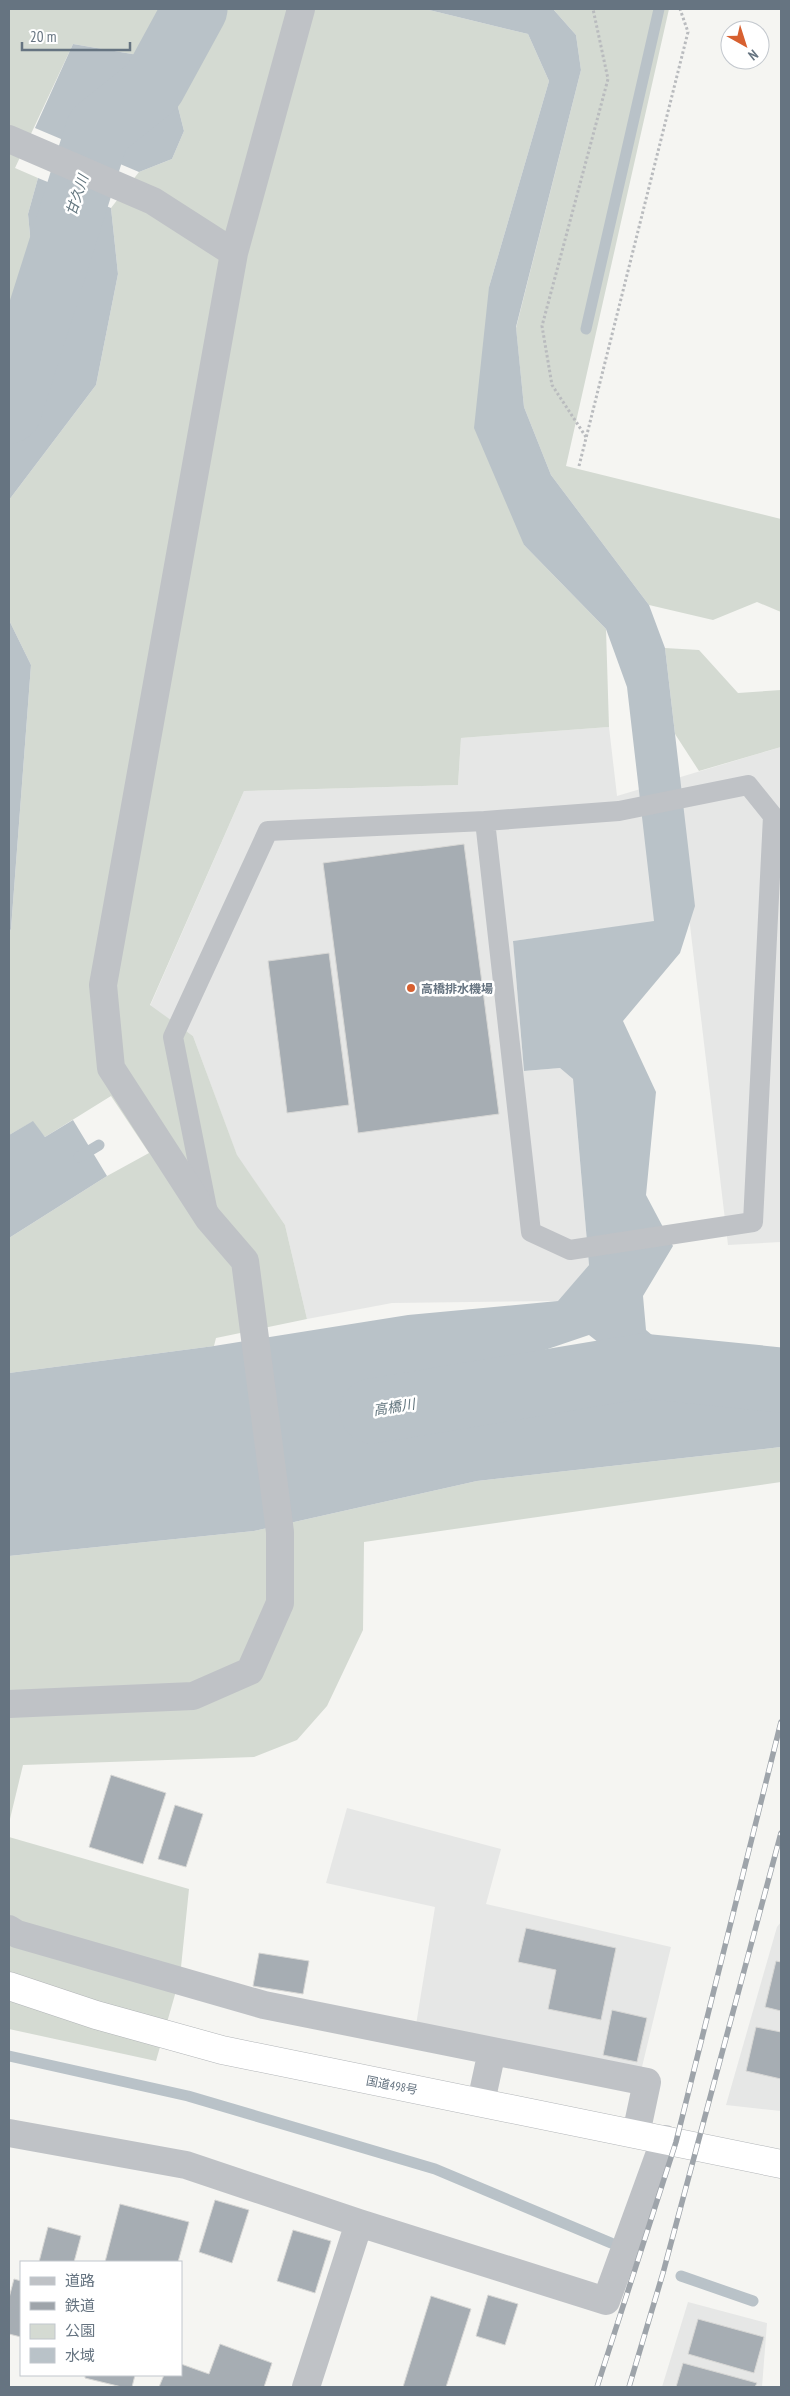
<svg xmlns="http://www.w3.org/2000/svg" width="790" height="2396" font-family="'PT Sans Narrow','Noto Sans JP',sans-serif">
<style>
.built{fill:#e6e7e6}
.green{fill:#d4dad2}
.water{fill:#b9c2c8;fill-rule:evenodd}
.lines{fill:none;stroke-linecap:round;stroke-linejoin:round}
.stream{stroke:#b9c2c8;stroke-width:11}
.river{stroke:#b9c2c8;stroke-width:65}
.building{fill:#a6adb3;stroke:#d7d7d5}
.highway-casing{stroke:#b2b5b8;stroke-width:29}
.path{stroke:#b9bbbe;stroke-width:3;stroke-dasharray:2.5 2.5;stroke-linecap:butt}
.lane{stroke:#bfc2c6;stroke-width:20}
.street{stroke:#bfc2c6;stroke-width:28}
.highway{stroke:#fff;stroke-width:28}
.rail-casing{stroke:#9ea4aa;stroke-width:5.5}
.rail{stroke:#fff;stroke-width:4;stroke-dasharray:11;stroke-linecap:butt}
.poi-dot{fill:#d76030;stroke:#fff;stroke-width:2}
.labels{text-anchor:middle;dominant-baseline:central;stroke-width:5;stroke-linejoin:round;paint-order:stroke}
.poi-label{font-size:12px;font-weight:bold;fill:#667481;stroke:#fff;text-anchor:start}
.street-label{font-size:12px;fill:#667481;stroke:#fff}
.water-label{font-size:14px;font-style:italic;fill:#62757e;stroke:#fff}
</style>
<rect width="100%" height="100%" fill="#f5f5f2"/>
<path class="built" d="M609,727l8,69 164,-49v495l-53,3 -39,-328 -176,24 11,130 36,-3 13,11 16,186 -30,36 -167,2 -85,16 -22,-94 -48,-69 -44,-120 -43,-30 94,-215 214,-6 3,-47z
M347,1808l154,41 -15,55 185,43 -30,124 -225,-46 19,-118 -109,-24z
M781,1922v189l-55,-6 51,-178z
M688,2302l79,21 -5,64h-100z"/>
<path class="green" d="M9,9h160l-31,46 -65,-11 -58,124 23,10 -10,36 8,84 -27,88z
M226,9h199l103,25 21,47 -60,206 35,258 82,84 3,98 -148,11 -3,47 -214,6 -94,214 43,31 44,119 48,70 22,94 -91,19 -2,8 -205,27v-135l98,-62 42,-23 -38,-57 -66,41 -13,-15 -23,13v-202l2,-4 20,-264 -22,-45v-120l87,-115 22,-111 -7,-66 28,-36 33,-13 12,-28 -10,-40 44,-78z
M553,9h116l-103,457 215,53v93l-24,-10 -44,18 -64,-15 -98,-130 -27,-68 -8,-79 65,-258 -5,-35z
M665,648l34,2 39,43 43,-3v57l-82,24 -24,-37z
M781,1447v35l-417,60 -1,88 -36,76 -30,34 -43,17 -231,8 -14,58v-267l245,-25 223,-50z
M9,1837l180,52 -9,88 -24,84 -147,-32z"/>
<path class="water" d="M169,9h57l-8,4 -44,78 10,40 -12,28 -33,13 -104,-44 38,-84 65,11z
M425,9h128l23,26 5,35 -65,257 8,80 27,68 98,130 16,43 30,258 -15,47 -57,68 33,71 -10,103 27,51 -30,50 3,34 19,16 56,1 60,7v93l-304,34 -223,50 -245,25v-183l205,-27 194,-31 150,-14 31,-36 -16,-186 -13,-11 -36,3 -11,-130 141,-20 -27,-234 -21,-58 -82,-84 -50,-117 15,-141 60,-206 -21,-47zM589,1335l14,11 -111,63 -24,-1 -18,-26z
M38,178l73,30 7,66 -22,111 -87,115v-114l27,-88 -8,-84z
M9,620l22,45 -20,264 -2,4z
M73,1120l34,56 -98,62v-103l24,-14 12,16z"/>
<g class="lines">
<path class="stream" d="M586,329l73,-320
M79,1157l20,-12
M9,2056l179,40 247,73 176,74
M681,2276l72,25"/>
<path class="river" d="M9,411l89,-281 55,-44 42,-77
M372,1411l270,-45 139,14"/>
</g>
<path class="building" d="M464,844l35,270 -141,19 -35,-270z
M329,953l20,152 -62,8 -19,-152z
M111,1775l55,18 -23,71 -54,-17z
M175,1805l28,9 -17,53 -28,-8z
M526,1928l90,20 -15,72 -53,-11 8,-39 -38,-8z
M259,1953l50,8 -6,33 -50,-8z
M776,1961l5,1v49l-16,-4z
M612,2010l35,8 -10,44 -34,-7z
M756,2027l25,5v47l-35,-8z
M215,2200l34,10 -17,53 -33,-11z
M120,2204l69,18 -11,40h-73z
M48,2227l33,9 -7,26h-35z
M293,2230l38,11 -16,52 -38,-12z
M14,2279l7,2v56l-12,-3v-36z
M488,2295l30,9 -13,41 -29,-9z
M431,2296l40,13 -25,78h-43z
M698,2319l66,18 -10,36 -66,-19z
M220,2344l52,19 -8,24h-105l5,-12h17v-11l28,10z
M683,2363l74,20 -2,4h-79z
M85,2375h50l-3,12h-10l-37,-9z"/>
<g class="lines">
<defs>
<path id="highway" d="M9,1986l87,29 126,35 559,114"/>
</defs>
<use href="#highway" class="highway-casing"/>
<path class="path" d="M586,437l-34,-52 -10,-59 66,-247 -15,-70
M579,466l109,-434 -8,-23"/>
<path class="lane" d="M207,1208l-34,-171 95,-206 217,-10 134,-10 129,-26 25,31 -20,406 -183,28 -39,-18 -46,-411"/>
<path class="street" d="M9,139l144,62 81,52
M9,1704l184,-8 57,-25 30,-68v-71l-35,-271 -37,-43 -97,-150 -8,-83 131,-732 67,-244
M9,1929l8,5 247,71 383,77 -11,52
M481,2102l11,-51
M9,2133l177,32 173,58 247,78 59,-162
M306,2387l53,-164"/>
<use href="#highway" class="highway"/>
<defs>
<path id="rail" d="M597,2387l79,-245 105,-420
M629,2387l34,-114 118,-440"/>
</defs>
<use href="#rail" class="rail-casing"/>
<use href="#rail" class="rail"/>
</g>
<circle class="poi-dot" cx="411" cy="988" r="5"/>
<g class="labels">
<g class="poi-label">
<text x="421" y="988">高橋排水機場</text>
</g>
<g class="street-label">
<text transform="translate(392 2085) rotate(11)">国道498号</text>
</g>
<g class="water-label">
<text transform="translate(77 195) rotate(-72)">甘久川</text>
<text transform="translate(394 1407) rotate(-9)">高橋川</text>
</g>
</g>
<rect width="790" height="2396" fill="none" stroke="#667481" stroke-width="20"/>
<rect x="20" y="2261" width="162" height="115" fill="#ffffff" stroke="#c2c7cd"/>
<rect x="30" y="2277" width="25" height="8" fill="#bfc2c6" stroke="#c2c7cd"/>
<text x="65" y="2286" font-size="15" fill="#667481">道路</text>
<rect x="30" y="2302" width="25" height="8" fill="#9ea4aa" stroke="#c2c7cd"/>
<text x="65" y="2311" font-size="15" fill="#667481">鉄道</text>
<rect x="30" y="2324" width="25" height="15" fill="#d4dad2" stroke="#c2c7cd"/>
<text x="65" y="2336" font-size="15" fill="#667481">公園</text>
<rect x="30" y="2348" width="25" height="15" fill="#b9c2c8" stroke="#c2c7cd"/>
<text x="65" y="2361" font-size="15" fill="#667481">水域</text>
<g transform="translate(745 45) rotate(141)"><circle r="24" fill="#ffffff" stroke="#c2c7cd"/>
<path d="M0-4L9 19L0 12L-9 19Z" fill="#d76030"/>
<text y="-8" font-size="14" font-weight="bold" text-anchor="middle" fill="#667481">N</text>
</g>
<path d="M22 42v8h108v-8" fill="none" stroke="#667481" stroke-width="2.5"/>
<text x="30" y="42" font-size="15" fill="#667481" stroke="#ffffff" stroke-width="4" paint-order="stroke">20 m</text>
</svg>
